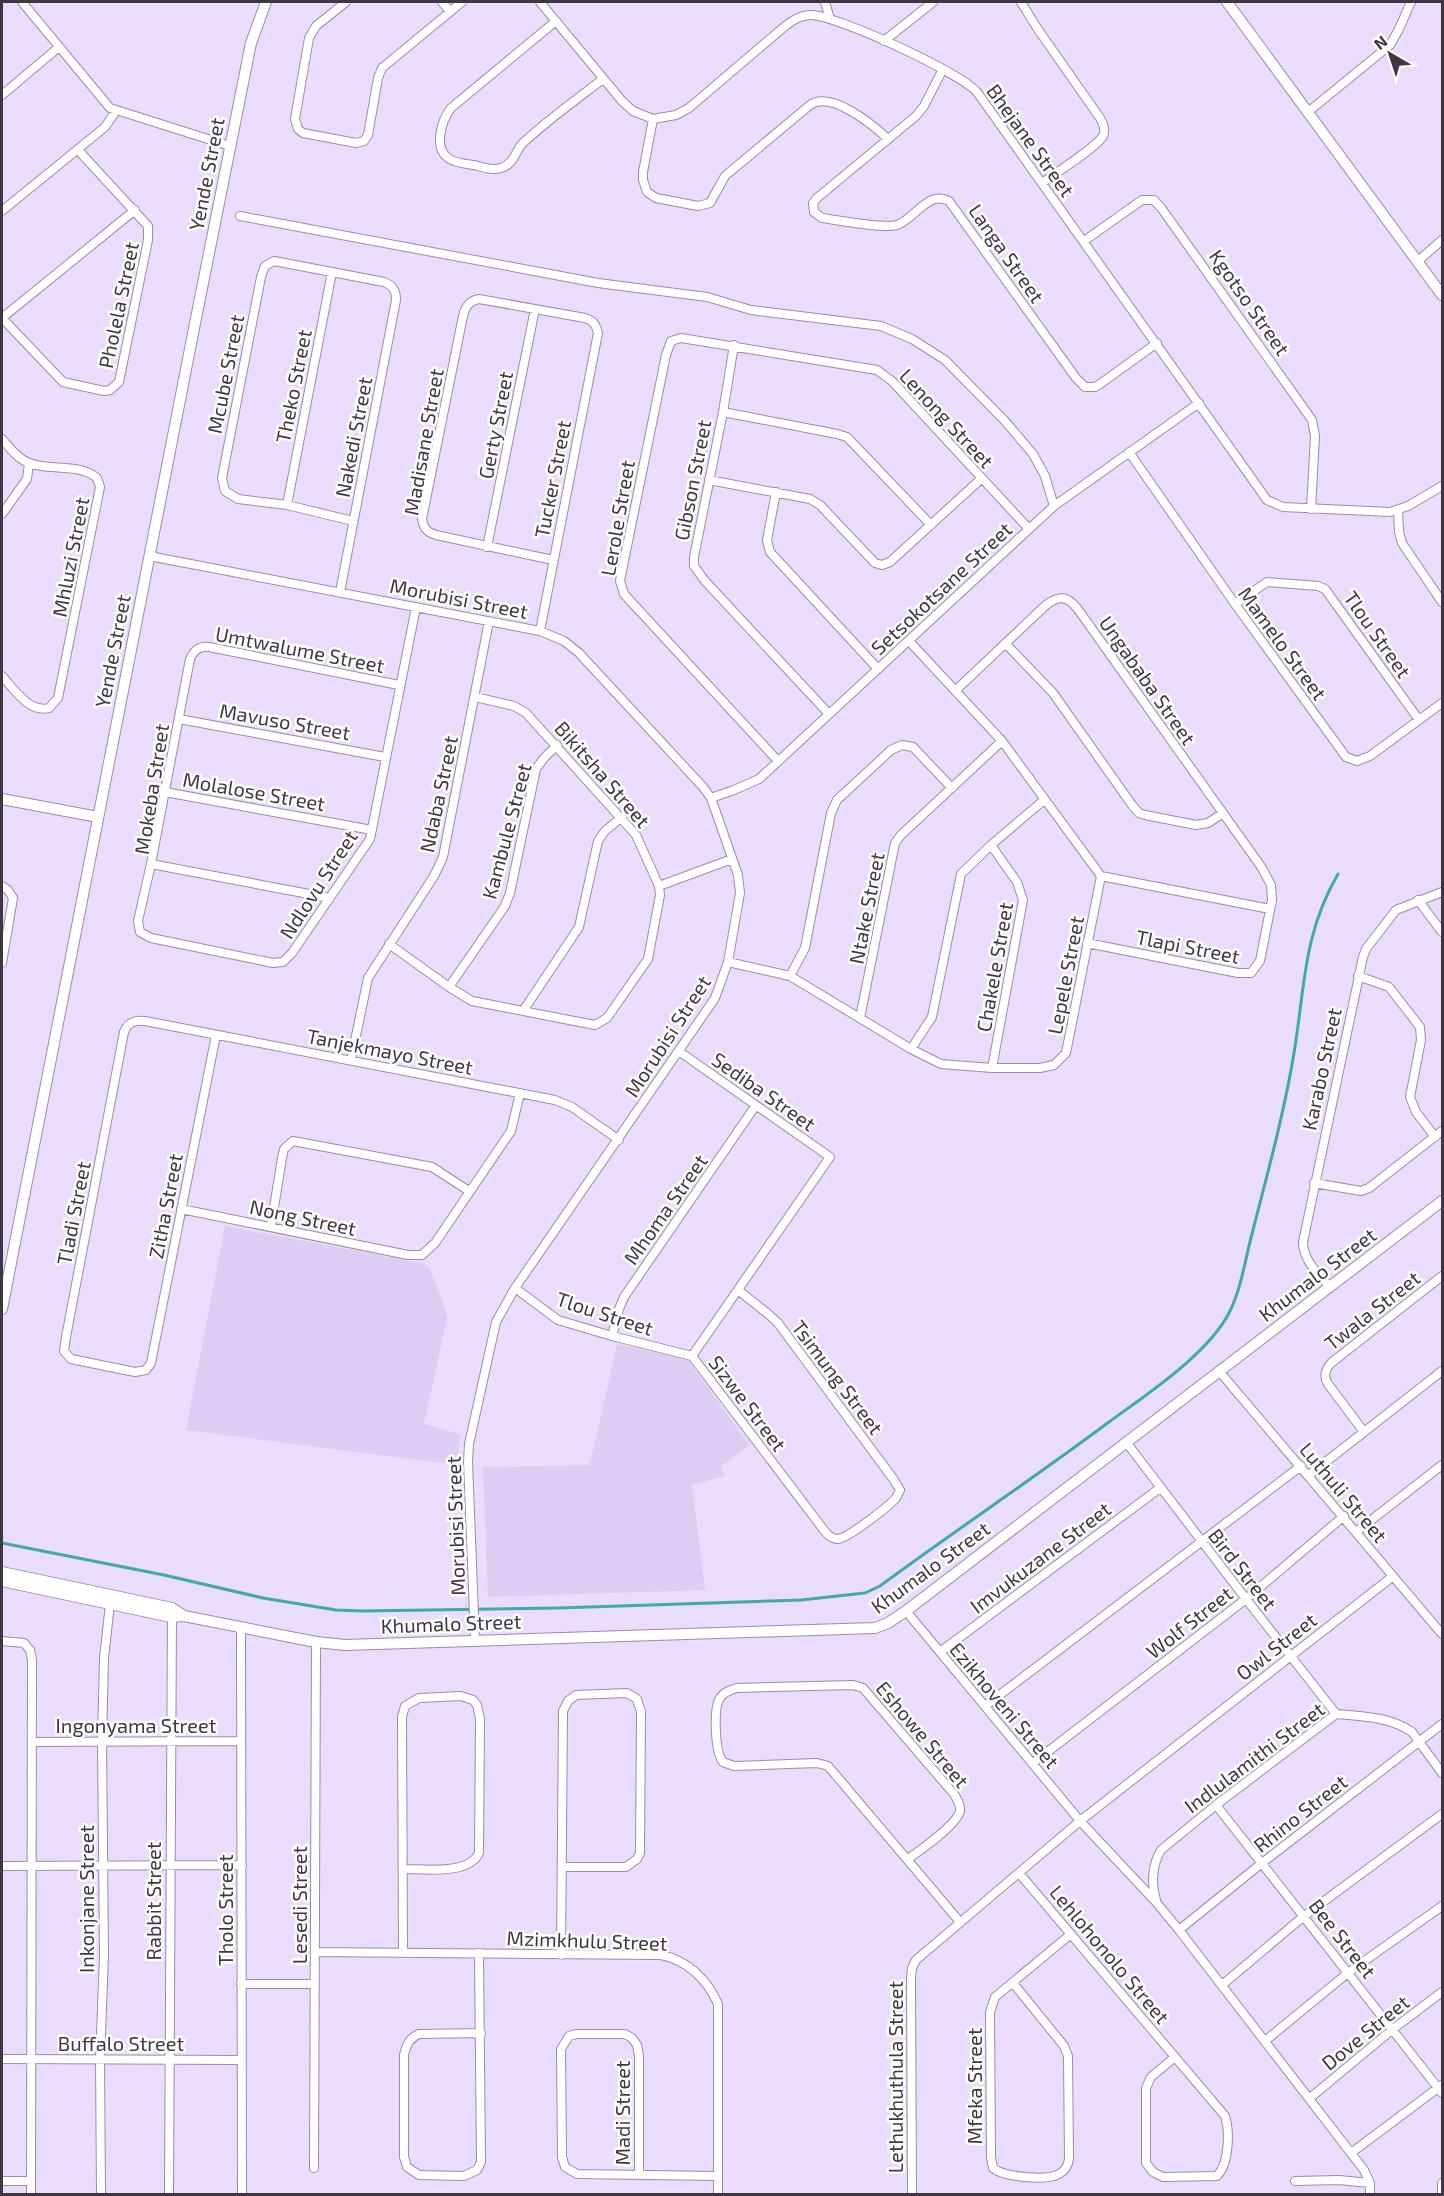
<svg xmlns="http://www.w3.org/2000/svg" width="1444" height="2196" font-family="'Exo 2',sans-serif">
<style>
.built{fill:#dccdf2}
.lines{fill:none;stroke-linecap:round;stroke-linejoin:round}
.stream{stroke:#42a8aa;stroke-width:3}
.minor-casing{stroke:#998daa;stroke-width:10}
.tertiary-casing{stroke:#998daa;stroke-width:12}
.minor{stroke:#fff;stroke-width:8}
.tertiary{stroke:#fff;stroke-width:10}
.labels{text-anchor:middle;dominant-baseline:central;stroke-width:5;stroke-linejoin:round;paint-order:stroke}
.street-label{font-size:20px;fill:#3d3744;stroke:#fff}
</style>
<rect width="100%" height="100%" fill="#e9dcfd"/>
<path class="built" d="M225,1226l200,38 4,3 17,44 1,8 -23,105 36,10 -3,31 -271,-35z
M617,1344l71,16 61,85 -28,21 4,10 -33,9 13,105 -217,7 -5,-130 107,-2z"/>
<g class="lines">
<path class="stream" d="M2,1543l162,32 99,23 73,12 25,1 198,-3 242,-8 64,-7 15,-7c76,-56 154,-108 229,-164 38,-28 98,-67 120,-109 12,-23 16,-53 23,-79 15,-59 32,-120 42,-181 11,-66 9,-119 44,-179"/>
<defs>
<path id="minor" d="M22,2l88,106 120,38
M346,2l-30,24 -7,12 -14,81 3,10 5,4 53,10 8,-2 4,-6 10,-57 4,-10 80,-66
M442,2l8,9
M540,2l82,99 11,10 20,8 23,-4 13,-7 95,-81c9,-7 18,-13 29,-12 29,3 144,56 164,77l290,408 16,7 107,5 18,-6 34,-20
M825,2l5,17
M1021,2l16,26 63,90c3,5 6,12 3,18 -6,11 -49,38 -61,47
M556,21l-105,87c-9,12 -18,39 -3,50 6,5 18,6 26,7 9,2 18,6 27,3 14,-4 14,-18 23,-26 25,-23 53,-43 79,-63
M884,41l49,-39
M943,69l-19,37 -8,10 -99,82 -4,5 1,9 8,6c16,2 62,11 75,7 19,-7 31,-35 52,-24l127,177 9,9h10l5,-3 57,-41
M2,95l57,-48
M1308,112l82,-67 8,-14 13,-29
M653,119l-10,53v8l4,12 9,6 42,8 12,-3 15,-27 85,-71c21,-15 63,20 78,34
M2,211l103,-84 11,-16
M240,216l358,67 109,14 44,13 130,16 31,13 33,21 60,61 28,33 12,22 9,30
M1084,241l58,-41h12l8,9 150,211 3,16 -4,73
M1418,261l24,-21
M2,318l61,64 41,9 6,-1 9,-8 29,-142v-14l-70,-76
M2,318l133,-108
M734,345l-11,67 -29,145v9l11,15 124,133
M723,412l114,22 10,3 84,88
M2,439c7,8 15,19 25,23 21,10 51,0 70,16l3,9 -42,211 -9,10c-20,5 -35,-19 -47,-32
M1129,452l106,152 111,153 11,4 13,-5 72,-53
M709,480l101,19 10,6 55,58 7,2 8,-3 92,-84
M776,492l-9,48 3,12 108,117
M287,505l45,-233
M1398,510l1,22 3,11 40,59
M2,514l25,-35 2,-16
M487,547l48,-238
M149,556l391,75 24,10 15,12 124,134 8,11 27,77 2,18 -12,69 -13,36 -200,290 -19,34 -27,122 -1,18 7,178
M340,592l56,-292c0,-10 -3,-14 -12,-18l-110,-21 -9,5 -4,11 -39,201 3,13 13,8 49,6 66,16
M1235,604l32,-22 51,4 7,3 94,131
M540,631l58,-298c-2,-8 -4,-12 -13,-15l-106,-19c-12,2 -15,11 -17,22l-40,198c2,10 5,13 14,16l117,25
M1006,644l47,49 79,112 7,8 6,2 51,10 12,-2 15,-10
M399,685l-190,-38c-10,-1 -15,3 -19,12l-39,205 -13,57 2,11 11,6 122,25 10,-1 9,-9 78,-114 46,-232
M955,691l91,-86c13,-10 21,-9 31,3l185,260 9,17 1,15 -12,61 -9,12h-13l-151,-30
M179,719l206,38
M778,761l-154,-167 -4,-13 3,-15 43,-211 5,-14 10,-3 196,32 15,11 137,148
M165,792l207,38
M711,798l23,-8 25,-11 295,-273 145,-103
M991,845l26,37 6,18 -31,168
M151,864l179,34
M1101,876l169,33
M2,886l6,4 5,8 -11,65
M659,886l73,-27
M1418,900l24,32
M389,944l60,43 23,14 123,24 12,-7 41,-59 12,-64 -1,-9 -23,-51 -110,-122 -12,-7 -39,-9
M728,962l62,14 121,73 30,15 51,4h48l14,-3 12,-12 35,-177 -99,-135 -93,-100
M790,976l15,-28 26,-135 6,-13 54,-50 11,-5 11,2 39,41
M1358,976l31,11 31,40 1,13 -11,57 6,15 19,25
M449,987l56,-81 5,-13 26,-124 8,-11 13,-13
M523,1011l56,-84 19,-86 7,-10 17,-14
M860,1018l35,-175 6,-8 101,-94
M216,1035l-65,328 -5,7 -11,2 -64,-13 -7,-8 2,-14 58,-305c4,-10 11,-12 21,-11l410,79 17,7 47,33
M911,1049l21,-32 29,-143 30,-29 53,-45
M680,1052l150,105 -138,199
M351,1060l17,-82 66,-102 9,-19 46,-236
M1314,1183l47,8 8,-3 73,-57
M181,1209l227,46h14l13,-12 76,-112 9,-38
M271,1226l11,-68 2,-9 9,-8 139,26 37,24
M1330,1287c-12,-13 -27,-27 -27,-45l60,-285 3,-8 30,-39 46,-18
M515,1288l43,32 54,16 80,20
M612,1336l7,-27 5,-12 132,-192
M692,1356l131,173c4,5 8,10 15,10 10,-1 50,-32 58,-41l4,-8 -6,-10 -116,-157 -11,-10 -29,-23
M1219,1371l223,263
M1364,1432l-36,-48c-5,-8 -3,-14 3,-21l111,-87
M1126,1442l120,157 90,115
M1309,1475l133,-104
M1356,1532l86,-67
M906,1611l174,210 76,81 23,28 185,240 6,13v11
M241,1627l1,567
M2,1641l22,2 6,7 2,10 -1,534
M940,1652l220,-164
M985,1706l316,-240
M32,1742l209,-1
M1033,1763l213,-164 98,-83
M1216,1805l226,288
M908,1859c12,-9 49,-34 52,-48 1,-6 -3,-12 -6,-17l-91,-106 -10,-3 -116,3c-7,2 -13,4 -17,10 -7,10 -5,55 3,64l11,4 83,-3 11,3 132,156
M2,1866l240,-1
M403,1869c21,0 66,6 76,-16l1,-134 -3,-14 -4,-5 -12,-4 -42,2 -14,8 -3,11 1,235
M1019,1873l206,243c5,16 4,48 -8,60l-54,1 -10,-5 -7,-9v-75l5,-11 24,-20
M1156,1900c-5,-16 -4,-35 5,-50l55,-45 120,-91c25,2 55,3 76,18l30,41
M1179,1930l83,-67 180,-139
M315,1952l346,3c26,5 46,24 57,49v190
M479,1953l2,209 -4,8 -13,6 -45,-1 -12,-8 -3,-10v-102c2,-9 5,-17 15,-21l62,-1
M561,1955l2,-244 5,-10 8,-6 51,-2 10,6 4,13 -1,141 -3,6 -11,8h-63
M1013,1983l51,63 4,10 1,103c-1,7 -4,12 -10,15 -12,7 -56,3 -66,-6l-2,-11 -1,-145 5,-15 76,-63
M241,1984h74
M1222,1985l82,-69 138,-102
M1265,2041l84,-69 93,-66
M2,2059l239,1
M1310,2098l83,-69 49,-37
M1351,2153l91,-68
M314,2168l2,-526
M639,2175v-119l-2,-11 -5,-7 -7,-4h-48l-8,2 -8,13 1,108 3,10 12,7 141,2
M2,2181h29
M1295,2181l44,-1 31,3
M101,2194l-1,-134 4,-105 -2,-214 2,-83 6,-54
M169,2194l3,-582
M912,2194l-1,-216 1,-10 4,-8 164,-139 312,-244
M1442,2194v-11"/>
<path id="tertiary" d="M1227,2l215,293
M2,799l96,18
M2,1309c79,-422 165,-844 249,-1266l15,-41
M2,1572l170,36 12,8
M2,1581l169,36 13,-1 132,26 29,3 530,-17 13,-5 18,-12 536,-410"/>
</defs>
<use href="#minor" class="minor-casing"/>
<use href="#tertiary" class="tertiary-casing"/>
<use href="#minor" class="minor"/>
<use href="#tertiary" class="tertiary"/>
</g>
<g class="labels">
<g class="street-label">
<text transform="translate(1031 140) rotate(54)">Bhejane Street</text>
<text transform="translate(206 174) rotate(-79)">Yende Street</text>
<text transform="translate(1007 253) rotate(55)">Langa Street</text>
<text transform="translate(1250 302) rotate(55)">Kgotso Street</text>
<text transform="translate(118 305) rotate(-78)">Pholela Street</text>
<text transform="translate(225 374) rotate(-79)">Mcube Street</text>
<text transform="translate(293 386) rotate(-79)">Theko Street</text>
<text transform="translate(947 418) rotate(47)">Lenong Street</text>
<text transform="translate(495 425) rotate(-79)">Gerty Street</text>
<text transform="translate(353 437) rotate(-79)">Nakedi Street</text>
<text transform="translate(423 442) rotate(-80)">Madisane Street</text>
<text transform="translate(552 479) rotate(-79)">Tucker Street</text>
<text transform="translate(692 480) rotate(-79)">Gibson Street</text>
<text transform="translate(617 518) rotate(-80)">Lerole Street</text>
<text transform="translate(70 557) rotate(-79)">Mhluzi Street</text>
<text transform="translate(941 588) rotate(-43)">Setsokotsane Street</text>
<text transform="translate(459 598) rotate(11)">Morubisi Street</text>
<text transform="translate(1378 634) rotate(55)">Tlou Street</text>
<text transform="translate(1283 643) rotate(54)">Mamelo Street</text>
<text transform="translate(300 649) rotate(11)">Umtwalume Street</text>
<text transform="translate(112 651) rotate(-79)">Yende Street</text>
<text transform="translate(1148 680) rotate(55)">Ungababa Street</text>
<text transform="translate(285 721) rotate(10)">Mavuso Street</text>
<text transform="translate(603 774) rotate(49)">Bikitsha Street</text>
<text transform="translate(151 789) rotate(-81)">Mokeba Street</text>
<text transform="translate(254 791) rotate(10)">Molalose Street</text>
<text transform="translate(438 794) rotate(-78)">Ndaba Street</text>
<text transform="translate(506 831) rotate(-75)">Kambule Street</text>
<text transform="translate(318 884) rotate(-57)">Ndlovu Street</text>
<text transform="translate(866 908) rotate(-79)">Ntake Street</text>
<text transform="translate(1188 946) rotate(11)">Tlapi Street</text>
<text transform="translate(994 967) rotate(-80)">Chakele Street</text>
<text transform="translate(1065 975) rotate(-79)">Lepele Street</text>
<text transform="translate(667 1036) rotate(-57)">Morubisi Street</text>
<text transform="translate(390 1051) rotate(11)">Tanjekmayo Street</text>
<text transform="translate(1321 1069) rotate(-78)">Karabo Street</text>
<text transform="translate(764 1091) rotate(35)">Sediba Street</text>
<text transform="translate(165 1206) rotate(-79)">Zitha Street</text>
<text transform="translate(665 1209) rotate(-55)">Mhoma Street</text>
<text transform="translate(73 1213) rotate(-79)">Tladi Street</text>
<text transform="translate(303 1217) rotate(12)">Nong Street</text>
<text transform="translate(1317 1274) rotate(-37)">Khumalo Street</text>
<text transform="translate(1372 1310) rotate(-38)">Twala Street</text>
<text transform="translate(605 1313) rotate(18)">Tlou Street</text>
<text transform="translate(838 1377) rotate(53)">Tsimung Street</text>
<text transform="translate(748 1403) rotate(53)">Sizwe Street</text>
<text transform="translate(1344 1492) rotate(50)">Luthuli Street</text>
<text transform="translate(455 1526) rotate(-92)">Morubisi Street</text>
<text transform="translate(1040 1557) rotate(-37)">Imvukuzane Street</text>
<text transform="translate(930 1567) rotate(-36)">Khumalo Street</text>
<text transform="translate(1243 1569) rotate(52)">Bird Street</text>
<text transform="translate(1189 1622) rotate(-38)">Wolf Street</text>
<text transform="translate(451 1623) rotate(-2)">Khumalo Street</text>
<text transform="translate(1276 1646) rotate(-38)">Owl Street</text>
<text transform="translate(1005 1705) rotate(50)">Ezikhoveni Street</text>
<text x="136" y="1725">Ingonyama Street</text>
<text transform="translate(923 1734) rotate(50)">Eshowe Street</text>
<text transform="translate(1254 1757) rotate(-37)">Indlulamithi Street</text>
<text transform="translate(1300 1813) rotate(-38)">Rhino Street</text>
<text transform="translate(86 1899) rotate(-90)">Inkonjane Street</text>
<text transform="translate(153 1901) rotate(-90)">Rabbit Street</text>
<text transform="translate(299 1905) rotate(-90)">Lesedi Street</text>
<text transform="translate(225 1910) rotate(-90)">Tholo Street</text>
<text transform="translate(1343 1938) rotate(52)">Bee Street</text>
<text transform="translate(587 1940) rotate(2)">Mzimkhulu Street</text>
<text transform="translate(1110 1954) rotate(50)">Lehlohonolo Street</text>
<text transform="translate(1365 2032) rotate(-39)">Dove Street</text>
<text x="121" y="2043">Buffalo Street</text>
<text transform="translate(895 2077) rotate(-90)">Lethukhuthula Street</text>
<text transform="translate(974 2086) rotate(-90)">Mfeka Street</text>
<text transform="translate(622 2113) rotate(-90)">Madi Street</text>
</g>
</g>
<rect width="1444" height="2196" fill="none" stroke="#3d3744" stroke-width="6"/>
<g transform="translate(1390 54) rotate(321)" stroke="#ffffff" stroke-width="4.5" paint-order="stroke">
<path d="M0-4.5L10 22L0 15L-10 22Z" fill="#3d3744"/>
<text y="-9" font-size="16" font-weight="bold" text-anchor="middle" fill="#3d3744">N</text>
</g>
</svg>
